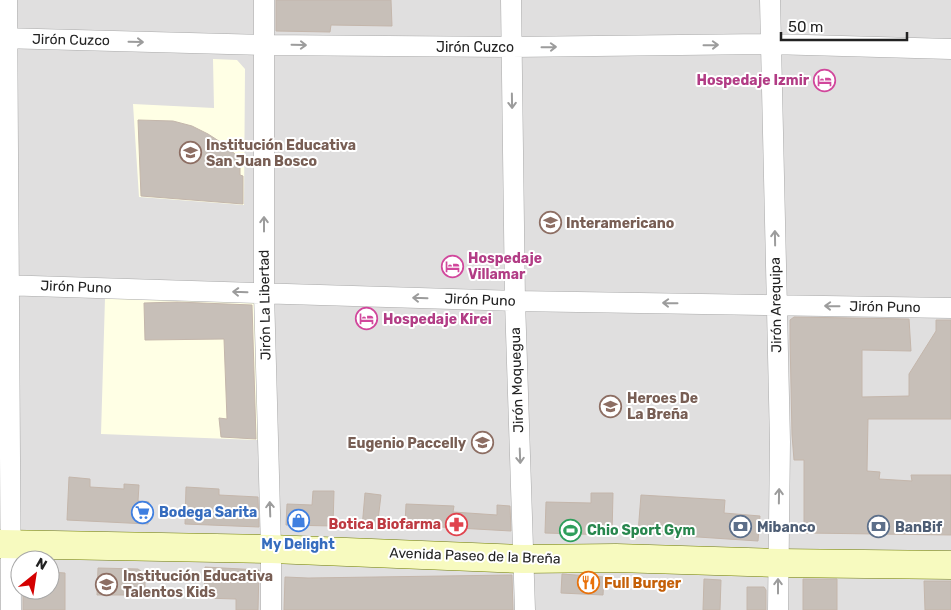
<svg xmlns="http://www.w3.org/2000/svg" width="951" height="610" font-family="Rubik,sans-serif">
<style>
.residential{fill:#e0dfdf;fill-rule:evenodd}
.education{fill:#ffffe5}
.building{fill:#c7bfb8;stroke:#c4b6ab}
.lines{fill:none;stroke-linecap:round;stroke-linejoin:round}
.street-casing{stroke:#a9a9a9;stroke-width:21}
.secondary-casing{stroke:#707d05;stroke-width:29}
.street{stroke:#fff;stroke-width:20}
.secondary{stroke:#f7fabf;stroke-width:28}
.oneway{stroke:#9c9c9c}
.labels{text-anchor:middle;dominant-baseline:central;stroke-width:4;stroke-linejoin:round;paint-order:stroke}
.street-label{font-size:14px;fill:#222;stroke:#fff}
.hotel-label{font-size:14px;font-weight:bold;fill:#b23c85;stroke:#fff;text-anchor:start}
.education-label{font-size:14px;font-weight:bold;fill:#785e54;stroke:#fff;text-anchor:start}
.shop-label{font-size:14px;font-weight:bold;fill:#366cbe;stroke:#fff;text-anchor:start}
.health-label{font-size:14px;font-weight:bold;fill:#be3a42;stroke:#fff;text-anchor:end}
.service-label{font-size:14px;font-weight:bold;fill:#4e5e75;stroke:#fff;text-anchor:start}
.leisure-label{font-size:14px;font-weight:bold;fill:#27864d;stroke:#fff;text-anchor:start}
.food-label{font-size:14px;font-weight:bold;fill:#c56008;stroke:#fff;text-anchor:start}
</style>
<rect width="100%" height="100%" fill="#f2efe9"/>
<path class="residential" d="M0,0h951v610h-951zM20,560h30v30h-30z"/>
<path class="education" d="M213,59l24,1 8,9 -1,136 -105,-8 -6,-93 81,4z
M105,298l152,1 2,141 -158,-6z"/>
<path class="building" d="M276,0h115l1,26 -61,-1 -1,7 -54,-1z
M138,120l35,1 19,5 16,8 17,11 12,11 3,10v9l3,1v28l-102,-8z
M177,302l75,3 4,134 -35,-2 -2,-19 8,1 -3,-80 -79,1 -1,-37z
M794,317l115,2 2,32 -49,-1v47l47,-1v-22l27,-43v-11h15v99h-83l-1,52 13,1 -1,7 33,2 -1,-6h40v60l-147,-2v-73h-10l-2,-25 -2,-97v-18z
M69,477l21,2v8l34,2v-5l15,1 -1,16 11,1 -1,22 -81,-4z
M186,487l33,2v6l39,2 1,30 -74,-3z
M313,491h21l-1,35 -47,-1 1,-21 25,1z
M365,493l16,2 -4,34 -15,-1z
M591,493h22l-1,42 -67,-2 1,-31 45,1z
M641,495l84,5 -1,13 36,3 -2,25 -120,-8z
M406,504l48,2 -1,6 44,3v-10l13,1 1,25 -106,-6z
M205,567l54,3 -1,40h-22v-11l-32,-1z
M98,568l40,1 7,5v21h-48z
M50,572l15,1v37h-42v-20h27z
M562,574l42,3 -1,18 -42,-2z
M512,575l1,35h-229l1,-33 23,1z
M704,579l17,1 -1,30h-17z
M803,579h34v31h-34z
M924,581h27v29h-26z
M747,587h17l2,3v20h-19z"/>
<g class="lines">
<defs>
<path id="street" d="M7,0l4,610
M264,0v293l7,256v61
M511,0l4,301 10,309
M770,0l10,442 -2,168
M0,38l264,7 248,2 258,-3 181,5
M0,285l515,16 436,7"/>
<path id="secondary" d="M0,544l271,5 252,10 93,-1 162,5 173,2"/>
</defs>
<use href="#street" class="street-casing"/>
<use href="#secondary" class="secondary-casing"/>
<use href="#street" class="street"/>
<use href="#secondary" class="secondary"/>
</g>
<defs><path id="oneway-shaft" d="M-6 0H5M1.5-3L5.5 0L1.5 3" fill="none" stroke-width="1.6" stroke-linecap="round" stroke-linejoin="round" transform="scale(1.25)"/></defs>
<g class="oneway">
<use href="#oneway-shaft" transform="translate(136 42) rotate(1)"/>
<use href="#oneway-shaft" transform="translate(299 45) rotate(1)"/>
<use href="#oneway-shaft" transform="translate(711 45) rotate(-1)"/>
<use href="#oneway-shaft" transform="translate(549 47) rotate(-1)"/>
<use href="#oneway-shaft" transform="translate(512 101) rotate(89)"/>
<use href="#oneway-shaft" transform="translate(264 224) rotate(-90)"/>
<use href="#oneway-shaft" transform="translate(775 238) rotate(-91)"/>
<use href="#oneway-shaft" transform="translate(240 292) rotate(-178)"/>
<use href="#oneway-shaft" transform="translate(420 298) rotate(-178)"/>
<use href="#oneway-shaft" transform="translate(670 303) rotate(-179)"/>
<use href="#oneway-shaft" transform="translate(832 306) rotate(-179)"/>
<use href="#oneway-shaft" transform="translate(520 456) rotate(88)"/>
<use href="#oneway-shaft" transform="translate(779 496) rotate(-89)"/>
<use href="#oneway-shaft" transform="translate(270 509) rotate(-92)"/>
<use href="#oneway-shaft" transform="translate(778 586) rotate(-90)"/>
</g>
<defs>
<symbol id="hotel-ring" viewBox="-11 -11 22 22"><circle r="9.5" fill="#fff" stroke="#d1479c" stroke-width="1.5"/><path d="M-6-4.5h1.5V1H6V5H4.5V3h-9V5H-6ZM-4 0a1.8 1.8 0 1 1 3.6 0ZM.5 0V-2.5h3Q6-2.5 6 0Z" fill="#d1479c"/></symbol>
<symbol id="school-ring" viewBox="-11 -11 22 22"><circle r="9.5" fill="#fff" stroke="#8d6e63" stroke-width="1.5"/><path d="M0-5L7-2L0 1L-7-2ZM-4 1L0 2.5L4 1V4Q0 6-4 4Z" fill="#8d6e63"/></symbol>
<symbol id="supermarket-ring" viewBox="-11 -11 22 22"><circle r="9.5" fill="#fff" stroke="#3f7fe0" stroke-width="1.5"/><path d="M-6-5.5h2.5l.6 2H6L4.5 2H-2.5L-4.4-4H-6ZM-1.5 3.2a1.3 1.3 0 1 0 .1 0ZM3 3.2a1.3 1.3 0 1 0 .1 0Z" fill="#3f7fe0"/></symbol>
<symbol id="shop-ring" viewBox="-11 -11 22 22"><circle r="9.5" fill="#fff" stroke="#3f7fe0" stroke-width="1.5"/><path d="M-5-2.5h2.3a2.7 3.5 0 0 1 5.4 0H5L5.5 6h-11ZM-1.5-2.5h3a1.5 2.3 0 0 0-3 0Z" fill="#3f7fe0"/></symbol>
<symbol id="pharmacy-ring" viewBox="-11 -11 22 22"><circle r="9.5" fill="#fff" stroke="#e0444e" stroke-width="1.5"/><path d="M-2-6h4v4h4v4h-4v4h-4v-4h-4v-4h4Z" fill="#e0444e"/></symbol>
<symbol id="bank-ring" viewBox="-11 -11 22 22"><circle r="9.5" fill="#fff" stroke="#5c6f8a" stroke-width="1.5"/><path d="M-6-4H6V4H-6ZM0-2.3a2.3 2.3 0 1 0 0 4.6a2.3 2.3 0 1 0 0-4.6Z" fill="#5c6f8a"/></symbol>
<symbol id="stadium-ring" viewBox="-11 -11 22 22"><circle r="9.5" fill="#fff" stroke="#2e9e5b" stroke-width="1.5"/><path d="M0-5a6.5 5 0 1 0 0 10a6.5 5 0 1 0 0-10ZM-3.5-1.8h7v3.6h-7Z" fill="#2e9e5b"/></symbol>
<symbol id="restaurant-ring" viewBox="-11 -11 22 22"><circle r="9.5" fill="#fff" stroke="#e8710a" stroke-width="1.5"/><path d="M-5-6h1v4h1v-4h1v4h1v-4h1v5L-1.5 .5V6h-2V.5L-5-1ZM5-6V6H3V1.5H1.5Q1.5-4 5-6Z" fill="#e8710a"/></symbol>
</defs>
<g fill-rule="evenodd">
<use href="#hotel-ring" x="812" y="68" width="25" height="25"/>
<use href="#school-ring" x="178" y="140" width="25" height="25"/>
<use href="#school-ring" x="538" y="210" width="25" height="25"/>
<use href="#hotel-ring" x="440" y="254" width="25" height="25"/>
<use href="#hotel-ring" x="354" y="306" width="25" height="25"/>
<use href="#school-ring" x="598" y="394" width="25" height="25"/>
<use href="#school-ring" x="470" y="430" width="25" height="25"/>
<use href="#supermarket-ring" x="130" y="500" width="25" height="25"/>
<use href="#shop-ring" x="286" y="508" width="25" height="25"/>
<use href="#pharmacy-ring" x="444" y="512" width="25" height="25"/>
<use href="#bank-ring" x="728" y="514" width="25" height="25"/>
<use href="#bank-ring" x="866" y="514" width="25" height="25"/>
<use href="#stadium-ring" x="558" y="518" width="25" height="25"/>
<use href="#restaurant-ring" x="576" y="570" width="25" height="25"/>
<use href="#school-ring" x="94" y="572" width="25" height="25"/>
</g>
<g class="labels">
<g class="street-label">
<text transform="translate(71 40) rotate(1)">Jirón Cuzco</text>
<text x="475" y="47">Jirón Cuzco</text>
<text transform="translate(76 287) rotate(2)">Jirón Puno</text>
<text transform="translate(480 300) rotate(2)">Jirón Puno</text>
<text transform="translate(265 305) rotate(-91)">Jirón La Libertad</text>
<text transform="translate(776 305) rotate(-91)">Jirón Arequipa</text>
<text transform="translate(885 307) rotate(1)">Jirón Puno</text>
<text transform="translate(517 380) rotate(-92)">Jirón Moquegua</text>
<text transform="translate(475 556) rotate(2)">Avenida Paseo de la Breña</text>
</g>
<g class="hotel-label">
<text x="809" y="80" text-anchor="end">Hospedaje Izmir</text>
<text x="468" y="258">Hospedaje<tspan x="468" dy="16">Villamar</tspan></text>
<text x="383" y="319">Hospedaje Kirei</text>
</g>
<g class="education-label">
<text x="206" y="145">Institución Educativa<tspan x="206" dy="16">San Juan Bosco</tspan></text>
<text x="566" y="223">Interamericano</text>
<text x="627" y="398">Heroes De<tspan x="627" dy="16">La Breña</tspan></text>
<text x="466" y="443" text-anchor="end">Eugenio Paccelly</text>
<text x="123" y="576">Institución Educativa<tspan x="123" dy="16">Talentos Kids</tspan></text>
</g>
<g class="shop-label">
<text x="159" y="512">Bodega Sarita</text>
<text x="298" y="544" text-anchor="middle">My Delight</text>
</g>
<g class="health-label">
<text x="441" y="524">Botica Biofarma</text>
</g>
<g class="service-label">
<text x="757" y="527">Mibanco</text>
<text x="895" y="527">BanBif</text>
</g>
<g class="leisure-label">
<text x="587" y="530">Chio Sport Gym</text>
</g>
<g class="food-label">
<text x="604" y="583">Full Burger</text>
</g>
</g>
<g transform="translate(35 575) rotate(30)"><circle r="24" fill="#ffffff" stroke="#a7a7a7"/>
<path d="M0-4L9 19L0 12L-9 19Z" fill="#d40000"/>
<text y="-8" font-size="14" font-weight="bold" text-anchor="middle" fill="#222222">N</text>
</g>
<path d="M781 32v8h126v-8" fill="none" stroke="#222222" stroke-width="2.5"/>
<text x="788" y="32" font-size="15" fill="#222222" stroke="#ffffff" stroke-width="4" paint-order="stroke">50 m</text>
</svg>
